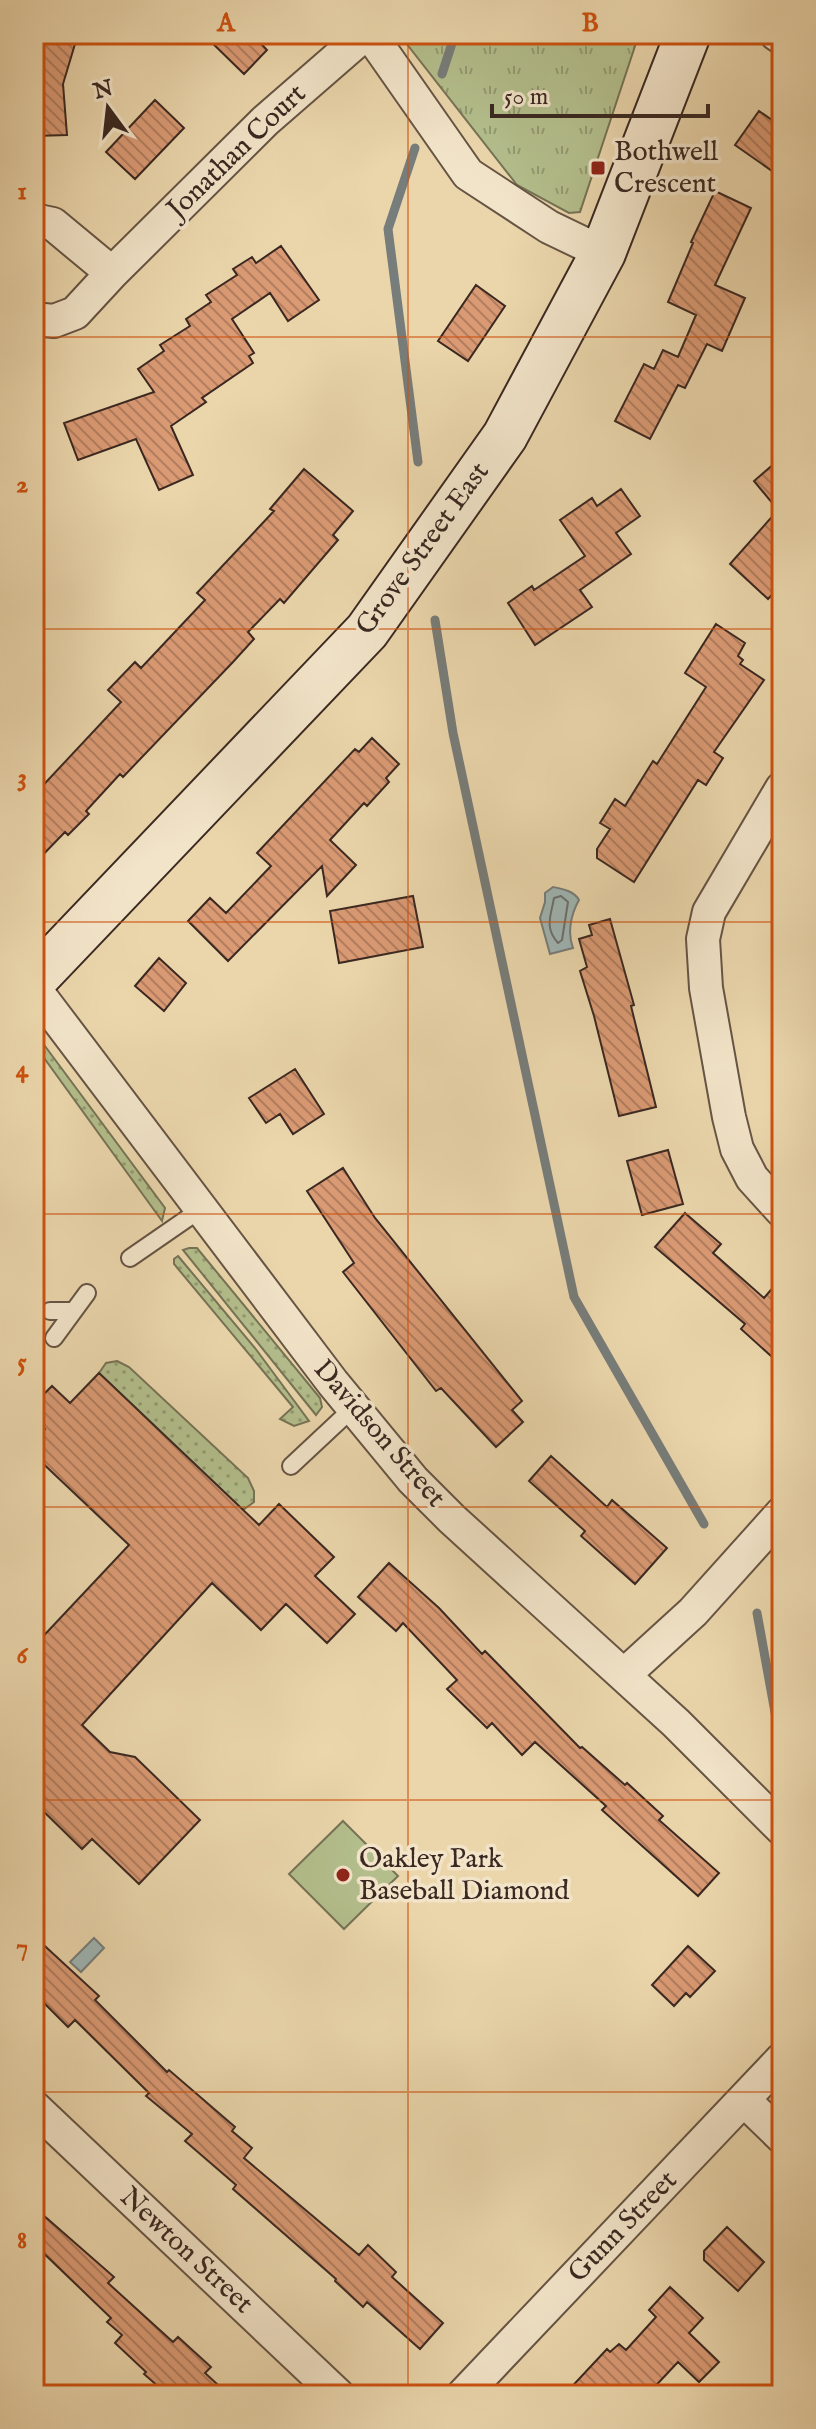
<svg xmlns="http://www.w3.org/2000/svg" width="816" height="2429" font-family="'IM FELL English',serif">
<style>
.grass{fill:url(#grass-dots);stroke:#767356;stroke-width:2}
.park{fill:url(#park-tufts);stroke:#767356;stroke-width:2}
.pitch{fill:#b3be8c;stroke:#767356;stroke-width:2}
.water{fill:#9fb6b6;stroke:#777d7a;stroke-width:2}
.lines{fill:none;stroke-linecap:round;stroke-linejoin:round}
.shore{stroke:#6c6f6c;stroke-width:2}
.stream{stroke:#777d7a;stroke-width:9}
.building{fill:url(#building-back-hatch);stroke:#3a2821;stroke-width:2}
.lane-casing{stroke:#665444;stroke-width:20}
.street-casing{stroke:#665444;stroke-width:36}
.secondary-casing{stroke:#3a2821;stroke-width:48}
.lane{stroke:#f2e4c9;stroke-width:16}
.street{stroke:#f2e4c9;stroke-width:32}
.secondary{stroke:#f2e4c9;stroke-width:44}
.grid{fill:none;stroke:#ce520f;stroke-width:2;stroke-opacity:0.55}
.poi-dot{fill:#8f2418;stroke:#f2e4c9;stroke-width:3}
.labels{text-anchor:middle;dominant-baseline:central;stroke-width:7;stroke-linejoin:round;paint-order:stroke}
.street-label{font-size:28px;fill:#3a2821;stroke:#f2e4c9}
.poi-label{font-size:28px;fill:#3a2821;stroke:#f2e4c9;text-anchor:start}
.neatline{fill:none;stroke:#ce520f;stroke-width:3}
.grid-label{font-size:26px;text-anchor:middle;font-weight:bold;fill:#ce520f}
</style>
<defs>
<pattern id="grass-dots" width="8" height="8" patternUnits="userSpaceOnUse" patternTransform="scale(2)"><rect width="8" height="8" fill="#b3be8c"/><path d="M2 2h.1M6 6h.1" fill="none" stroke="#939a72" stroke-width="1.8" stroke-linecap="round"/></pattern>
<pattern id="park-tufts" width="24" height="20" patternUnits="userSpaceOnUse" patternTransform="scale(2)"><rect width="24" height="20" fill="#b3be8c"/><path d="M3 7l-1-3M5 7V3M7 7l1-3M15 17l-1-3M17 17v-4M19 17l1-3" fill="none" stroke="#939a72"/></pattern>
<pattern id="building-back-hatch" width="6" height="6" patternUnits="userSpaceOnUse" patternTransform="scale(2)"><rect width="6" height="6" fill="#da9a74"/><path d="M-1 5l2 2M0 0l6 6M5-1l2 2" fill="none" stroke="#b27e5f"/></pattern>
</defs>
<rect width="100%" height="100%" fill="#ebd6ac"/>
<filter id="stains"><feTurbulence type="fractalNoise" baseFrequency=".0025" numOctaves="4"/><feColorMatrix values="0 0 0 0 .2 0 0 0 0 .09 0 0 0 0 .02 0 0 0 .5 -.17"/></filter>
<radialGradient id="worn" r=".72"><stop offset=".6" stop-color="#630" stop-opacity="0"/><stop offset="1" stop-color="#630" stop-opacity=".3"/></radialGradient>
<path class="grass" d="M39,1038l126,170 -3,13 -128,-177z
M189,1248h8l123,150 2,9 -6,8 -133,-165z
M178,1256l77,92 54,73 -15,5 -14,-7 13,-12 -119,-143v-5z
M117,1361l12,6 119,111 6,13v11l-11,8 -144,-137 7,-10z"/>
<path class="park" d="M399,34h240l-59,178 -11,1 -52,-28z"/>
<path class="pitch" d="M343,1821l55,55 -54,53 -55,-55z"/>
<path class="water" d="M553,887c10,2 21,4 26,13 -8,14 -12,33 -6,48l-23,6 -10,-36 5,-16v-9z
M94,1938l10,10 -23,24 -11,-10z"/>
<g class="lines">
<path class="shore" d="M561,896l7,6 -6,38 -4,3c-14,-16 -7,-27 -4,-45z"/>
<path class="stream" d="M442,74l13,-40
M415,148l-27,81 30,233
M435,620l18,113 121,564 130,227
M757,1613l25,138"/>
</g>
<path class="building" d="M34,34h44l-15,50 4,51 -33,1z
M203,34h49l15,16 -23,24z
M155,100l29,28 -49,51 -29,-27z
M759,111l23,16v51l-47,-33z
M715,191l36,17 -36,77 30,13 -23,53 -15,-7 -22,44 -7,-3 -28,54 -35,-18 29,-57 10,5 9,-19 15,7 18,-42 -28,-13 25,-59 -2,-1z
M281,246l38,54 -31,21 -18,-28 -38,26 22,34 -5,3 4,7 -51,35 4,4 -35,24 22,49 -34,15 -23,-51 -58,21 -14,-37 90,-31 -16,-23 26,-18 -4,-6 30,-19 -4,-7 25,-17 -5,-7 31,-20 -4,-6 19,-12 4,6z
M476,285l29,21 -37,55 -30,-20z
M782,457v127l-14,15 -38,-35 48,-54 -24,-29z
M304,469l49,42 -20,24 5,5 -54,63 -4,-4 -32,33 6,7 -21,23 -110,115 -3,-3 -34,37 3,3 -21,21 -3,-3 -31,32v-69l87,-93 -13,-12 27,-28 6,6 64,-68 -8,-7 77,-82 -4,-2z
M621,489l19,27 -24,17 15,21 -51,36 12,17 -57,38 -27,-42 24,-17 2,4 51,-34 -25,-36 32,-22 5,8z
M716,624l29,19 -7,13 5,4 -3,4 24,16 -50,72 9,6 -17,27 -8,-5 -64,102 -37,-24v-9l13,-20 -10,-6 15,-24 10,7 28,-45 4,3 49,-77 -21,-14z
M372,738l27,26 -13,14 3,4 -22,24 -3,-3 -34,37 26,25 -29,31 -5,-30 -94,95 -40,-40 22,-23 16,15 45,-47 -14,-13 98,-104 4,3z
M413,896l10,51 -84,16 -9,-52z
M610,919l24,86 -3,1 25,101 -37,9 -25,-100 -14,-45 7,-4 -8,-28 13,-4 -3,-10z
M159,958l27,25 -22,28 -29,-25z
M295,1069l29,45 -31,20 -13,-20 -14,9 -17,-25z
M668,1150l15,54 -41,11 -15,-54z
M343,1168l32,50 147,183 -10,9 11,12 -27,25 -55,-59 -5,3 -93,-119 11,-9 -47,-72z
M685,1213l36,31 -8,9 51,45 18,-21v89l-41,-37 4,-5 -90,-77z
M99,1373l160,152 20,-21 55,53 -19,19 40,38 -28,29 -41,-39 -25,26 -49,-47 -130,142 28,27 25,5 65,63 -61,64 -47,-45 -10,10 -48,-47v-156l95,-101 -95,-90v-14l11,-12 -11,-10v-15l18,-18 18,17z
M551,1456l56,51 5,-7 55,48 -32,36 -54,-48 4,-5 -56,-50z
M389,1563l50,45 43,46 3,-3 95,97 2,-1 43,38 2,-2 36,33 -4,4 60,53 -21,23 -96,-86 4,-4 -71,-64 -13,13 -30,-32 -5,5 -40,-39 10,-9 -54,-57 -7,8 -38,-34z
M34,1936l65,60 -4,4 72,72 2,-2 66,57 -3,4 20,17 -8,10 115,97 9,-10 28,27 -4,5 51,46 -23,26 -53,-47 -4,5 -28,-26 1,-2 -103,-90 3,-4 -51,-44 7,-7 -46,-38 3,-3 -74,-73 -7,7 -34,-34z
M688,1946l27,25 -25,26 -4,-4 -12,13 -22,-21z
M34,2207l80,70 -6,6 65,59 5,-5 33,30 -6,6 24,22h-61l-24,-21 2,-2 -31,-29 7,-8 -15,-13 4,-4 -77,-74z
M727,2227l37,35 -26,29 -34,-31v-9z
M670,2287l33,31 -14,15 30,29 -20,20 -21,-20 -31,33h-83l43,-46 3,3 9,-8 7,6 30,-33 -7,-7z"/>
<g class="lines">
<defs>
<path id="lane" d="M130,1258l71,-49
M50,1311h22
M54,1338l33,-45
M291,1466l62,-58"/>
<path id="street" d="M370,34l98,140 81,53 54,26
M776,34l6,4
M34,220l19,4 59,49
M34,319l20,2 21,-8 37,-40 153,-152 100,-87
M782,788l-73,124 -6,27 3,49 23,129 8,32 15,29 30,33
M34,988l299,395 80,97 39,39 224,204 106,106
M624,1675l69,-63 89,-99
M744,2100l38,37
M34,2107l304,288
M463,2395l319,-336"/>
<path id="secondary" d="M34,980l333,-349 138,-195 98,-183 85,-219"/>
</defs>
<use href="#lane" class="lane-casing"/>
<use href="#street" class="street-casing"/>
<use href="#secondary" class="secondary-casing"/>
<use href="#lane" class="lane"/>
<use href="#street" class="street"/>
<use href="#secondary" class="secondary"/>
</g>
<path class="grid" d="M408,34v2361M34,337h748M34,629h748M34,922h748M34,1214h748M34,1507h748M34,1800h748M34,2092h748"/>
<g class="poi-dot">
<rect x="590" y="160" width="16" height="16" rx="4"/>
<circle cx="343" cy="1875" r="8"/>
</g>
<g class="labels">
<g class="street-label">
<text transform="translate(237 152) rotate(-44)">Jonathan Court</text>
<text transform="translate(423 549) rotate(-54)">Grove Street East</text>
<text transform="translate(379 1434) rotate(49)">Davidson Street</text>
<text transform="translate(623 2227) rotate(-46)">Gunn Street</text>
<text transform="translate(186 2251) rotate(43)">Newton Street</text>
</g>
<g class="poi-label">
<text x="614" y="152">Bothwell<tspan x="614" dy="32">Crescent</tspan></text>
<text x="359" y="1859">Oakley Park<tspan x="359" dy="32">Baseball Diamond</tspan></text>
</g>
</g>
<rect width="816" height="2429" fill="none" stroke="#ebd6ac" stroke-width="88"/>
<g transform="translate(108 108) rotate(345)" stroke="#f2e4c9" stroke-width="6" paint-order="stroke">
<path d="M0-6L14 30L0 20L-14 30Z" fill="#3a2821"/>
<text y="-12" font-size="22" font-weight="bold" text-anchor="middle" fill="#3a2821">N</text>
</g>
<path d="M492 104v12h216v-12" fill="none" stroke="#3a2821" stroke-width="4"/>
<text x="504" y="104" font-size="24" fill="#3a2821" stroke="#f2e4c9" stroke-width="6" paint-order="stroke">50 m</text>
<rect x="44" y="44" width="728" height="2341" class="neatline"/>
<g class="grid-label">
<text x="226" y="31">A</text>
<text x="590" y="31">B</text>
<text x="22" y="199">1</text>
<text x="22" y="492">2</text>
<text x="22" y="785">3</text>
<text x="22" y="1077">4</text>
<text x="22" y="1370">5</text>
<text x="22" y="1663">6</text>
<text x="22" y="1955">7</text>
<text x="22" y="2248">8</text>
</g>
<rect width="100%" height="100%" filter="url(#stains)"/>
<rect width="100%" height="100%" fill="url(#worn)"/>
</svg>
